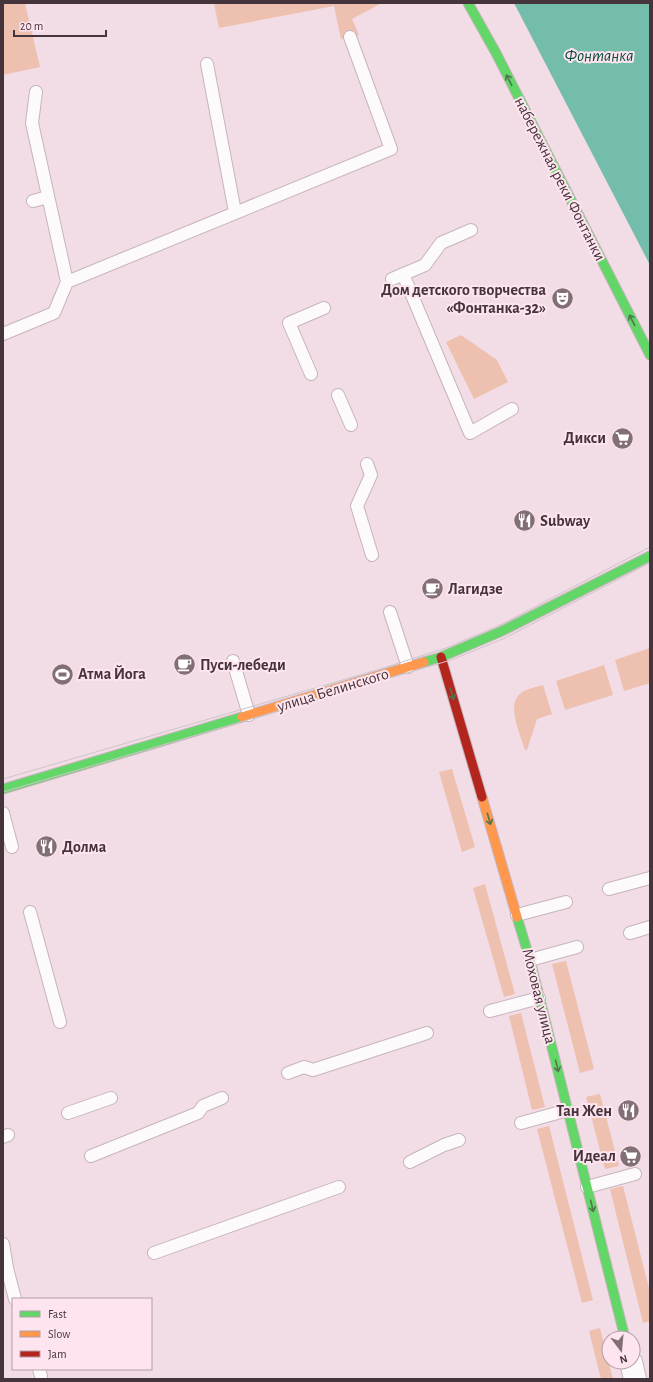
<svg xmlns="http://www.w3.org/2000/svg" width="653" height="1382" font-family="'Alegreya Sans',sans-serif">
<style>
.green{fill:#eec0af}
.water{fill:#73bdaa}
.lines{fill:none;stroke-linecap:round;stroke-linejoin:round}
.lane-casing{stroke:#c6b5bc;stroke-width:14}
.street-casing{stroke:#c6b5bc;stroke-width:24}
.fast-casing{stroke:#c6b5bc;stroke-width:11}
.slow-casing{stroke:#c6b5bc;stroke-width:11}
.jam-casing{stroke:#c6b5bc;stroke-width:11}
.lane{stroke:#fdfafb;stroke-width:12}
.street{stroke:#fdfafb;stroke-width:22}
.fast{stroke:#63d668;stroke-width:9}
.slow{stroke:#ff974d;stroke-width:9}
.jam{stroke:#b3261e;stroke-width:9}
.tram{stroke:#ccc6c8;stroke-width:1}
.oneway{stroke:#51754d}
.labels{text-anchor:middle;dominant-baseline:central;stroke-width:4;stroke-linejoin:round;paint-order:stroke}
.street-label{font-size:16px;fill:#45343b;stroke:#fee4ef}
.poi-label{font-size:16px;font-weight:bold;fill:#45343b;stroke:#fee4ef;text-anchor:start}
.water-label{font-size:17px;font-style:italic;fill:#064a3a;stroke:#fee4ef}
</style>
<rect width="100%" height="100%" fill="#f2dce5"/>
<path class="green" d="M3,3h22l15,64 -37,8z
M214,3h168l-30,16 7,16 -18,4 -7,-33 -115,22z
M461,335l36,25 11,22 -34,17 -28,-57z
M650,648v35l-26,8 -9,-31z
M604,665l9,30 -48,15 -9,-29z
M543,685l9,29 -15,5 -10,31h-2c-4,-14 -19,-45 -5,-56 5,-5 16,-7 23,-9z
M452,769l23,78 -13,5 -23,-80z
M485,884l30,110 -11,3 -31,-109z
M566,961l28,108 -14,4 -28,-109z
M521,1013l24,94 -13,3 -23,-94z
M600,1094l19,72 -14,3 -19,-72z
M549,1126l44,174 -11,3 -45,-174z
M623,1186l27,106v29l-7,2 -33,-134z
M600,1328l13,51h-12l-12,-48z"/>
<path class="water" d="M514,3h136v262z"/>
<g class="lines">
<defs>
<path id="lane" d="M207,64l28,148
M36,92l-4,31 35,159
M33,201l15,-4
M403,274l67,159 42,-24
M392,279l33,-14 16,-22 30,-13
M3,334l51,-21 13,-31 324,-133 -41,-112
M311,374l-22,-51 35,-15
M338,395l13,30
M367,464l4,11 -14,31 15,49
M390,612l18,55
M233,661l16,54
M3,813l9,34
M609,889l41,-11
M30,912l30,110
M517,915l49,-13
M630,933l20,-6
M530,960l47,-13
M490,1011l49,-13
M288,1073l16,-6 9,3 114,-37
M68,1113l43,-15
M521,1123l47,-13
M3,1137l5,-2
M91,1156l107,-43 5,-7 19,-8
M410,1162l34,-17 15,-5
M587,1187l48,-13
M3,1244l4,24 8,31
M154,1253l185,-66
M39,1369l2,7"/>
<path id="street" d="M631,1362l4,17"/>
<path id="fast" d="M468,3l28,50 154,302
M424,662l17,-5 61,-26 148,-75
M3,789l239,-72
M517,917l13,43 95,378"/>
<path id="slow" d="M242,717l182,-55
M482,797l35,120"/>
<path id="jam" d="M441,657l41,140"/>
</defs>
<use href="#lane" class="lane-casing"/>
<use href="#street" class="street-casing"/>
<use href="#fast" class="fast-casing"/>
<use href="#slow" class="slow-casing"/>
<use href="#jam" class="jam-casing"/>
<use href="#lane" class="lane"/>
<use href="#street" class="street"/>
<use href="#fast" class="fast"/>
<use href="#slow" class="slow"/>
<use href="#jam" class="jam"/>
<path class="tram" d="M3,779l374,-109 69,-22 54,-23 150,-78
M3,792l448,-132 54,-22 145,-75"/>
</g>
<defs><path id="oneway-shaft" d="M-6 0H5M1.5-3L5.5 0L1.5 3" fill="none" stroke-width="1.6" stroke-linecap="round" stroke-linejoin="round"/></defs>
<g class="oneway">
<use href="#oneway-shaft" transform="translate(509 80) rotate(-117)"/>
<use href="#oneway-shaft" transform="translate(632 320) rotate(-117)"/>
<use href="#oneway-shaft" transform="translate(452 694) rotate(73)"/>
<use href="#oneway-shaft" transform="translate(489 819) rotate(74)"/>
<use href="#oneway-shaft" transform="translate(557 1066) rotate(76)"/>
<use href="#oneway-shaft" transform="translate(592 1206) rotate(76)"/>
</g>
<defs>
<symbol id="theatre-disc" viewBox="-11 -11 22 22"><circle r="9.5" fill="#826f76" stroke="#fee4ef"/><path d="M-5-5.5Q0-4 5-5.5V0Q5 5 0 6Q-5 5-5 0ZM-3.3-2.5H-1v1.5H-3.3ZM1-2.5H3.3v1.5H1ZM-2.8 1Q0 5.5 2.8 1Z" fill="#fff"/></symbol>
<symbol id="supermarket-disc" viewBox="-11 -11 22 22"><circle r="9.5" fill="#826f76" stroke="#fee4ef"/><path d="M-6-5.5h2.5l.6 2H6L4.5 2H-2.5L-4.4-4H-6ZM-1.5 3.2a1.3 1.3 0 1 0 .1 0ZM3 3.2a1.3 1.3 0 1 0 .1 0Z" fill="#fff"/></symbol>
<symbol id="restaurant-disc" viewBox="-11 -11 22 22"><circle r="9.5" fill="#826f76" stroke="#fee4ef"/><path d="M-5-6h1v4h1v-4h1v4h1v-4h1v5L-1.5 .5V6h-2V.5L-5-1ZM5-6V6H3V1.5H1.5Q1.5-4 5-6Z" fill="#fff"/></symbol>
<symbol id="cafe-disc" viewBox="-11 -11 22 22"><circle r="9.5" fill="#826f76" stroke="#fee4ef"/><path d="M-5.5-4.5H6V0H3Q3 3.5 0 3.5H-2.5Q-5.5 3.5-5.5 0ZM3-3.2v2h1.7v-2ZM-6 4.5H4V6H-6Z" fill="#fff"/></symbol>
<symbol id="stadium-disc" viewBox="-11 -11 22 22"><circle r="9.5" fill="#826f76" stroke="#fee4ef"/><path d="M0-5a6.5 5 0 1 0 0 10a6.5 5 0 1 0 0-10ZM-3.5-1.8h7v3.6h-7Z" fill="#fff"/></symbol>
</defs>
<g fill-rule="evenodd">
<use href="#theatre-disc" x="550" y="286" width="25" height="25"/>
<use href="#supermarket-disc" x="610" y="426" width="25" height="25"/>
<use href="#restaurant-disc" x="512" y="508" width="25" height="25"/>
<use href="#cafe-disc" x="420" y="576" width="25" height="25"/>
<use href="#cafe-disc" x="172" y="652" width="25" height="25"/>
<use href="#stadium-disc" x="50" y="662" width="25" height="25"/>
<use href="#restaurant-disc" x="34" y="834" width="25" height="25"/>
<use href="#restaurant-disc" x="616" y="1098" width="25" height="25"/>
<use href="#supermarket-disc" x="618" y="1144" width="25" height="25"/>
</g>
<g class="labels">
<g class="street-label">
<text transform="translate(560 179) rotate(63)">набережная реки Фонтанки</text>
<text transform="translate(333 690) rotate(-17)">улица Белинского</text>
<text transform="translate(539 996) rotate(76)">Моховая улица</text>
</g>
<g class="poi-label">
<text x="546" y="290" text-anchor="end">Дом детского творчества<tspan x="546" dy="18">«Фонтанка-32»</tspan></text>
<text x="606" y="438" text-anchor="end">Дикси</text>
<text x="540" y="521">Subway</text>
<text x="448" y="589">Лагидзе</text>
<text x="200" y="665">Пуси-лебеди</text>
<text x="78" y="674">Атма Йога</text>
<text x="62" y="847">Долма</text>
<text x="612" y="1111" text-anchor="end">Тан Жен</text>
<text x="616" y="1156" text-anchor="end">Идеал</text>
</g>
<g class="water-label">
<text x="599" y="55">Фонтанка</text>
</g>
</g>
<rect width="653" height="1382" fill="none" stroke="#45343b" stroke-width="8"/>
<rect x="12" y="1298" width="140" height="72" fill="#fee4ef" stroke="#b49ea7"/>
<rect x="20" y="1311" width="20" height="6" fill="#63d668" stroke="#b49ea7"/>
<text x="48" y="1318" font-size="12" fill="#45343b">Fast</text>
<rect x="20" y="1331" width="20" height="6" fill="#ff974d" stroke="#b49ea7"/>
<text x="48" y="1338" font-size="12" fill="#45343b">Slow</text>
<rect x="20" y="1351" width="20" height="6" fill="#b3261e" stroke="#b49ea7"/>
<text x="48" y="1358" font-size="12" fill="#45343b">Jam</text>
<g transform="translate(621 1350) rotate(164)"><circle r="19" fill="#fee4ef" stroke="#b49ea7"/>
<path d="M0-3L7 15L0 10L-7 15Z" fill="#826f76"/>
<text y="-6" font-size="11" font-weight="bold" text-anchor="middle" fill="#45343b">N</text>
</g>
<path d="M14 30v6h92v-6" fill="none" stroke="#45343b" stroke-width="2"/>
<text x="20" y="30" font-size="12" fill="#45343b" stroke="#fee4ef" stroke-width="3" paint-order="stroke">20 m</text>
</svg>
